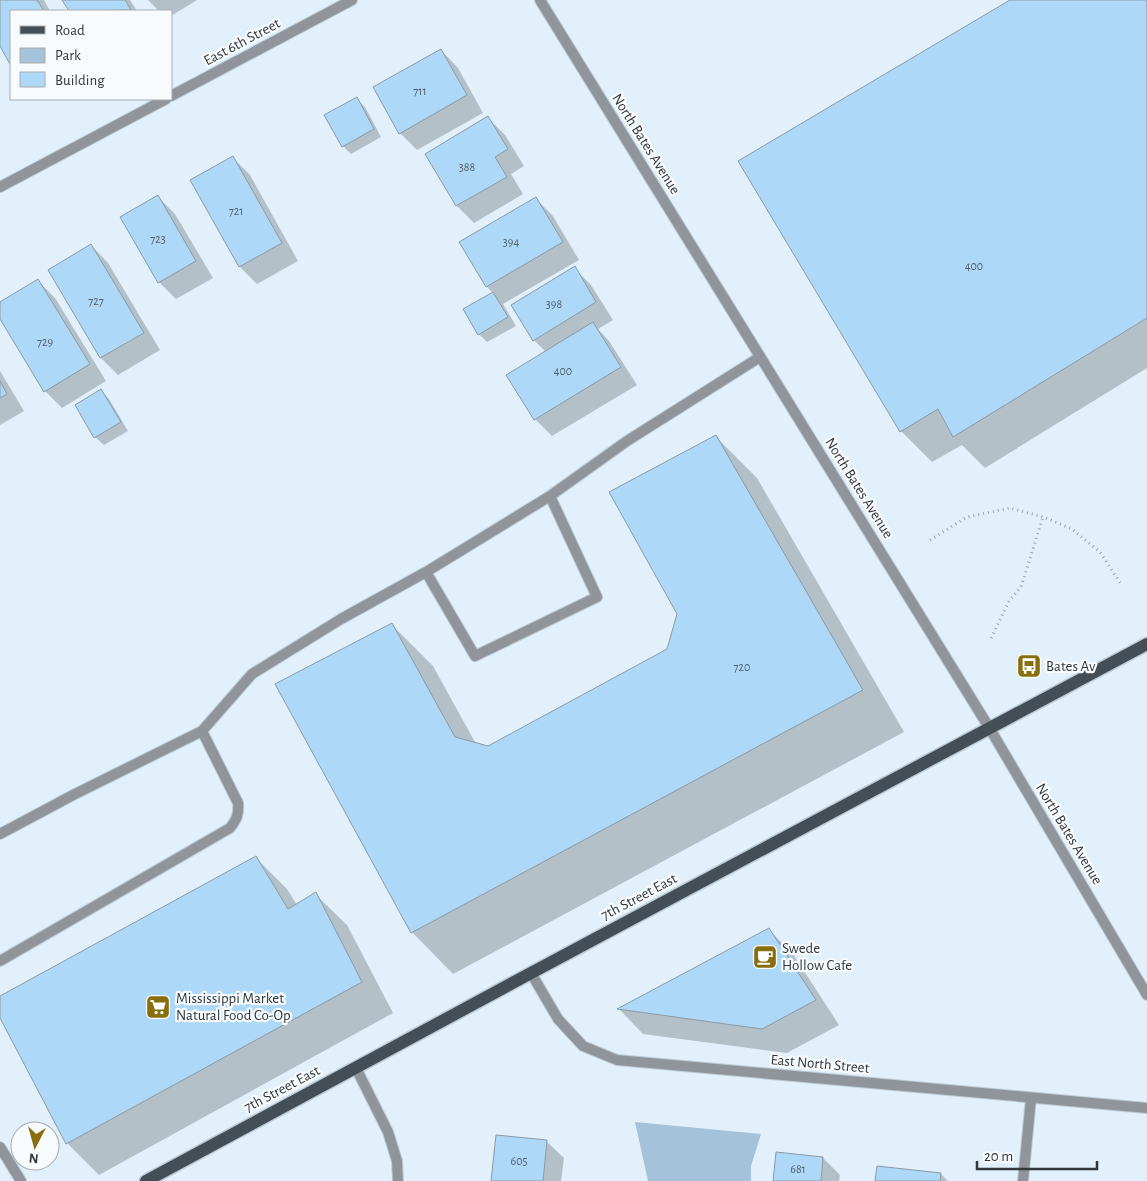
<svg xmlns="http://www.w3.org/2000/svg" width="1147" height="1181" font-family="'Alegreya Sans',sans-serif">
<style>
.green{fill:#a4c2d9}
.shadow{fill:#0003}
.building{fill:#add8f8;stroke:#8c9aa4}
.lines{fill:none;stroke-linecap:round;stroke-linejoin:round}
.service-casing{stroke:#becbd5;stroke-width:12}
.minor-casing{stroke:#becbd5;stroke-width:12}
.tertiary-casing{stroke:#becbd5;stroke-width:12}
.primary-casing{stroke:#becbd5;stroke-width:15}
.path{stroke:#98a4ac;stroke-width:3;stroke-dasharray:1 4;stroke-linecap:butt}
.service{stroke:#8f959a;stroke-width:10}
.minor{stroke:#8f959a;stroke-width:10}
.tertiary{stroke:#8f959a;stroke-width:10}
.primary{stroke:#434e56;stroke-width:12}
.labels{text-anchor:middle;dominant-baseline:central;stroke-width:4.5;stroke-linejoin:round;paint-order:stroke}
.number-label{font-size:12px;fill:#505f6a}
.street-label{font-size:15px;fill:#31373b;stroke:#f8fbfd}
.poi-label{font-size:15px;fill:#31373b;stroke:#f8fbfd;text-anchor:start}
</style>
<rect width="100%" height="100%" fill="#e1f0fb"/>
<path class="green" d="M635,1122l126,12 -10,32v15h-103z"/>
<path class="shadow" d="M0,0h44l6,11h-39v53l-11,-20z
M64,0h66l7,11h-66z
M148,0h49l-26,16v-5h-12z
M1013,0h134v368l-162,100 -23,-23 -30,17 -31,-31z
M441,50l17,18 25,45 -66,37 -17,-17z
M357,99l8,8 16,30 -30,17 -8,-8z
M488,118l17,17 19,31 -13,8 12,20 -49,29 -17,-17 -30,-52z
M233,158l17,17 48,86 -41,23 -17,-17 -48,-87z
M158,197l17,17 38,64 -37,21 -17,-17z
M536,199l17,17 26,44 -76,44 13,22 -29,16 -8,-8 14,-41 -6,-6z
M91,245l17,18 52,87 -42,25 -17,-17 -52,-87z
M574,268l17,17 22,35 -15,9 11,12 28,44 -85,51 -17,-17 11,-67 -12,-12z
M38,281l17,17 51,83 -44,27 -17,-17 -45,-74v-13z
M0,371l24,40 -24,14z
M101,391l8,8 19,32 -24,14 -9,-8z
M716,437l41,41 147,254 -451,242 -41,-42 -20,-307 41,41 43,78 13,3 179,-97 10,-36z
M255,857l32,32 10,16 18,-11 32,31 46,88 -294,162 -32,-32 -67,-127v-19z
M768,929l25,25 46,71 -52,28 -144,-19 -24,-25z
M546,1141l18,17 -3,23h-68z
M823,1158l17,17 -1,6h-65z
M941,1174l7,7h-72z"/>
<path class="building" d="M0,0h37l7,11h-33v55l-11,-20z
M62,0h63l6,10 -62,1z
M1010,0h137v318l-194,119 -15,-28 -38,23 -162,-271z
M441,49l26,46 -68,39 -26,-47z
M357,97l17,32 -32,18 -18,-32z
M488,116l20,33 -13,8 12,20 -51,29 -31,-52z
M233,156l49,87 -43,24 -49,-87z
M158,195l38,66 -38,22 -38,-66z
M536,197l27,45 -77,45 -27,-45z
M91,244l53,89 -44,25 -52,-88z
M575,266l21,36 -63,39 -22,-36z
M38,279l52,85 -46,28 -44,-73v-17z
M493,292l15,25 -30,18 -15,-26z
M593,322l28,45 -87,53 -28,-45z
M0,381l7,13 -7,4z
M101,389l20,33 -27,16 -19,-33z
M716,435l147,255 -452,243 -136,-249 117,-61 63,114 33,9 179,-97 10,-35 -68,-122z
M256,856l32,53 28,-17 46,90 -296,162 -66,-126v-22z
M769,928l47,72 -54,29 -145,-20z
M496,1135l51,5 -4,41h-52z
M776,1152l47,5 -2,24h-48z
M877,1166l64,7 -1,8h-65z"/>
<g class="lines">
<defs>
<path id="service" d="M426,572l49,84 122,-59 -47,-101
M202,731l50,-57 89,-55 85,-47 124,-76 77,-55 133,-84
M0,834l75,-40 127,-63 36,72c1,11 -1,16 -8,25l-230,133"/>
<path id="minor" d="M540,0l450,729 157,266
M531,973l27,46 25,27 34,14 530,48
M356,1068l32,64 9,29 1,20
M0,1147l21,34
M1023,1181l8,-83"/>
<path id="tertiary" d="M171,96l181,-96
M0,187l166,-88"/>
<path id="primary" d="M146,1181l385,-208 616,-329"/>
</defs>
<use href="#service" class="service-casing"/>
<use href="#minor" class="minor-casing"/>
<use href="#tertiary" class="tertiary-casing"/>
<use href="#primary" class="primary-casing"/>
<path class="path" d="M930,540l37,-23 43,-9 33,9 29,12 28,23 21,32
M991,638l18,-37 12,-14 22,-70"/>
<use href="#service" class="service"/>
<use href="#minor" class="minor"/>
<use href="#tertiary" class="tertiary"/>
<use href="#primary" class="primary"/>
</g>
<defs>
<symbol id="bus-square" viewBox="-11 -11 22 22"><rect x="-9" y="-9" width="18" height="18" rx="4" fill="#896e0e" stroke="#f8fbfd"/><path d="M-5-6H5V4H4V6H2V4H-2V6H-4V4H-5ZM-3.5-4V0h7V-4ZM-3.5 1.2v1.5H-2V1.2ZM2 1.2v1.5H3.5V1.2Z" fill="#fff"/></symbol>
<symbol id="cafe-square" viewBox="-11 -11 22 22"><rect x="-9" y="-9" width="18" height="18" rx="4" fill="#896e0e" stroke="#f8fbfd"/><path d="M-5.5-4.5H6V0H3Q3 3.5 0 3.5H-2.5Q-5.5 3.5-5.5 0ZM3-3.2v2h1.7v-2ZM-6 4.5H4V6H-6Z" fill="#fff"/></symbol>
<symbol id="supermarket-square" viewBox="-11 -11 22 22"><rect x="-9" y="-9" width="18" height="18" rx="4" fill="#896e0e" stroke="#f8fbfd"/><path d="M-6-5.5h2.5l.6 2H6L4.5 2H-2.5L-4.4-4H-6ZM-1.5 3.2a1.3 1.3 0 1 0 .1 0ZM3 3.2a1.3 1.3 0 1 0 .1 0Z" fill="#fff"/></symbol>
</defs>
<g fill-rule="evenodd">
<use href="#bus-square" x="1015" y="652" width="28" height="28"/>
<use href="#cafe-square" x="751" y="943" width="28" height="28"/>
<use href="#supermarket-square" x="144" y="993" width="28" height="28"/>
</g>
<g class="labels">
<g class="number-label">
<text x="420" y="91">711</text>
<text x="467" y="167">388</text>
<text x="236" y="211">721</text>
<text x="158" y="239">723</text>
<text x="511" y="242">394</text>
<text x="974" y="266">400</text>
<text x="96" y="301">727</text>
<text x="554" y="304">398</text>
<text x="45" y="342">729</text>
<text x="563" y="371">400</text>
<text x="742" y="667">720</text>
<text x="519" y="1161">605</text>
<text x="798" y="1169">681</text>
</g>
<g class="street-label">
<text transform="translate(242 42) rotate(-28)">East 6th Street</text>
<text transform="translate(646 144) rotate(58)">North Bates Avenue</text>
<text transform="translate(859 488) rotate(58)">North Bates Avenue</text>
<text transform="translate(1069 834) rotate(59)">North Bates Avenue</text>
<text transform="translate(639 897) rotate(-28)">7th Street East</text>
<text transform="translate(820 1064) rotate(5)">East North Street</text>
<text transform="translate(282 1089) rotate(-28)">7th Street East</text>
</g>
<g class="poi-label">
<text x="1046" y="666">Bates Av</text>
<text x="782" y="948">Swede<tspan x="782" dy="17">Hollow Cafe</tspan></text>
<text x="176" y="998">Mississippi Market<tspan x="176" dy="17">Natural Food Co-Op</tspan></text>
</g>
</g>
<rect x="10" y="10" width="162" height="90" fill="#f8fbfd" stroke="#a8adaf"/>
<rect x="20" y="26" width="25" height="8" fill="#434e56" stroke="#a8adaf"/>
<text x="55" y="35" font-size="15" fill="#31373b">Road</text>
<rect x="20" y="48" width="25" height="15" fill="#a4c2d9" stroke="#a8adaf"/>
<text x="55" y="60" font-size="15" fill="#31373b">Park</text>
<rect x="20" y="72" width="25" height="15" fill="#add8f8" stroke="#a8adaf"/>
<text x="55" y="85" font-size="15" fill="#31373b">Building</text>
<g transform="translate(35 1146) rotate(186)"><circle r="24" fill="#f8fbfd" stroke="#a8adaf"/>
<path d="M0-4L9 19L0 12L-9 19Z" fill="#896e0e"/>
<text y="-8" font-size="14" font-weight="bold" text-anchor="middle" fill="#31373b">N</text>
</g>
<path d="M977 1161v8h120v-8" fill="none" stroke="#31373b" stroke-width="2.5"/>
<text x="984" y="1161" font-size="15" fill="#31373b" stroke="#f8fbfd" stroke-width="4" paint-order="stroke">20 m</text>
</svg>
